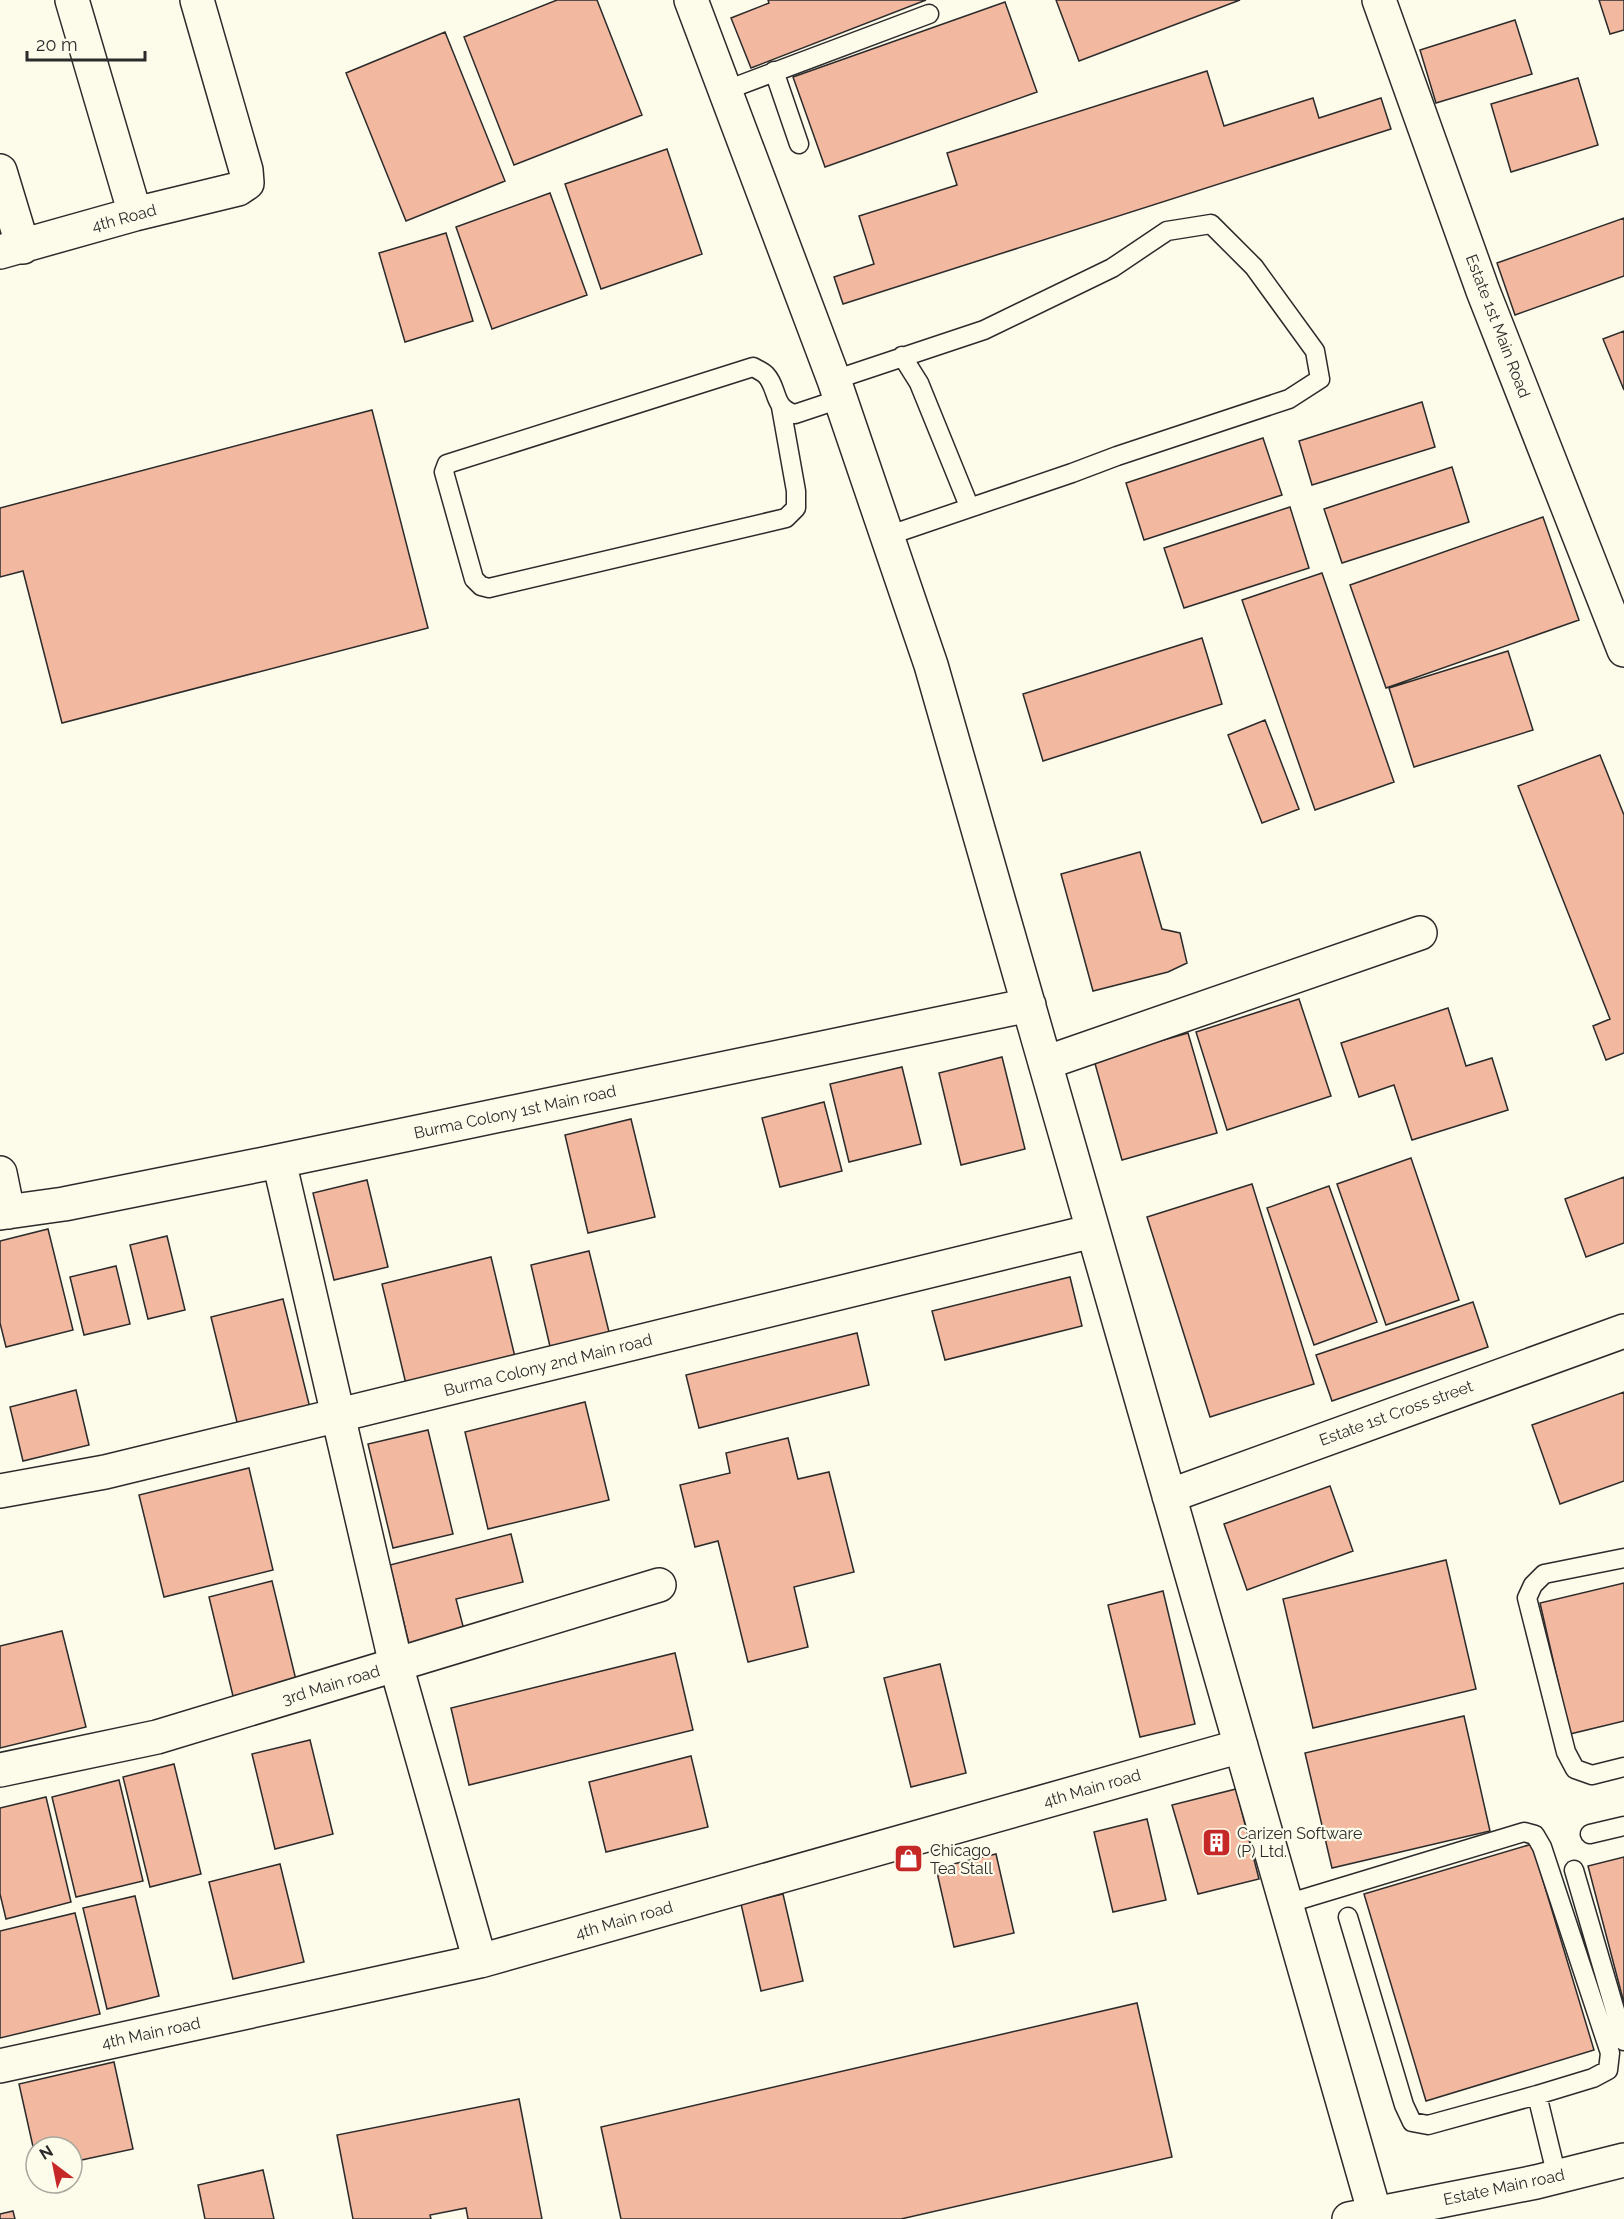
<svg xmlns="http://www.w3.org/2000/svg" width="1624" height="2219" font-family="Raleway,sans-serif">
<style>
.building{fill:#f2b8a0;stroke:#2b2b2b;stroke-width:1.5}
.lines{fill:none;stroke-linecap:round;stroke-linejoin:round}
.lane-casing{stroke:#2b2b2b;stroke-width:21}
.street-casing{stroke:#2b2b2b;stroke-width:36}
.lane{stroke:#fdfbea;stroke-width:18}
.street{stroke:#fdfbea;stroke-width:33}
.labels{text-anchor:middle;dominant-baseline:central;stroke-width:4.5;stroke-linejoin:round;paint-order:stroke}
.street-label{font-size:16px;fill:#2b2b2b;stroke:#fdfbea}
.poi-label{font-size:16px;fill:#2b2b2b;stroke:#fdfbea;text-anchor:start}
</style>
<rect width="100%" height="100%" fill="#fdfbea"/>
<path class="building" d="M557,0h40l45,115 -128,50 -50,-128z
M768,0h158l-175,68 -20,-50 38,-15z
M1056,0h184l-161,61z
M1599,0h25v30l-14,4z
M1005,2l32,90 -212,75 -32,-90z
M1515,20l17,54 -96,29 -16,-53z
M445,32l60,149 -99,40 -60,-148z
M1207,71l17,55 89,-28 6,20 62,-20 10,31 -548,175 -9,-27 40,-13 -15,-48 98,-31 -10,-32z
M1578,78l20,67 -87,27 -20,-68z
M667,149l35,105 -101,35 -36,-105z
M550,193l37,102 -95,34 -36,-102z
M1624,218v58l-109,39 -18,-52z
M446,233l27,88 -68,21 -26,-89z
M1624,331v59l-21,-51z
M1422,402l13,45 -123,38 -13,-44z
M372,410l56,218 -366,95 -39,-152 -23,6v-69z
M1263,438l19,57 -138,45 -18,-57z
M1452,467l17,55 -127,41 -18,-54z
M1290,507l19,61 -125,40 -20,-60z
M1543,517l36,103 -193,68 -36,-103z
M1322,573l72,209 -79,28 -73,-210z
M1202,638l20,66 -179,57 -20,-67z
M1508,651l25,79 -119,37 -25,-79z
M1265,720l34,89 -37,14 -34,-88z
M1600,755l24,60v238l-18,7 -13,-34 17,-7 -92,-233z
M1140,852l22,77 18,4 7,30 -19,9 -75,19 -32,-117z
M1299,999l32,97 -104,34 -31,-98z
M1448,1008l18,58 26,-8 16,52 -96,30 -18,-55 -35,12 -18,-54z
M1188,1033l29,100 -95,27 -28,-100z
M1002,1057l23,92 -64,16 -22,-92z
M902,1067l19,77 -72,18 -19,-78z
M824,1102l18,69 -62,16 -18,-69z
M631,1119l24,98 -67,16 -23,-98z
M1411,1158l48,142 -73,25 -49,-141z
M1624,1177v66l-38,14 -21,-58z
M367,1180l21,87 -54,13 -21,-87z
M1252,1184l62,200 -104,33 -63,-200z
M1329,1186l48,136 -63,23 -47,-137z
M48,1229l25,101 -67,17 -6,-24v-82z
M167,1236l18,74 -37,9 -18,-74z
M589,1251l22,89 -59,15 -21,-90z
M491,1257l24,100 -109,27 -24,-100z
M116,1266l14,58 -46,11 -14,-58z
M1070,1277l12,49 -137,34 -13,-49z
M283,1299l27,109 -72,18 -27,-109z
M1473,1302l15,45 -156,54 -16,-46z
M857,1333l12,52 -170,43 -13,-53z
M76,1390l13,55 -66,16 -13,-54z
M1624,1392v89l-64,23 -28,-79z
M585,1402l24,98 -121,29 -23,-97z
M428,1430l25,104 -60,14 -25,-104z
M788,1438l10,41 31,-7 25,100 -60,15 14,60 -60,15 -30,-121 -23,6 -15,-62 50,-12 -4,-20z
M249,1468l24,102 -109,27 -25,-102z
M1330,1486l23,65 -106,39 -23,-66z
M511,1534l12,48 -67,17 8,31 -55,14 -19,-79z
M1446,1560l30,129 -163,39 -30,-129z
M272,1581l24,99 -63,16 -24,-99z
M1624,1583v138l-54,13 -30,-131z
M1163,1591l32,133 -55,13 -32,-132z
M62,1631l24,96 -86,21v-102z
M675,1653l18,77 -224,55 -18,-77z
M940,1664l26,109 -55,14 -27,-109z
M1464,1716l26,115 -158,37 -27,-115z
M310,1740l23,94 -58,15 -23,-95z
M691,1756l17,71 -102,25 -17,-70z
M174,1764l27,110 -51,13 -27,-110z
M119,1780l24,101 -67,16 -24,-100z
M1236,1789l23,90 -61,15 -26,-89z
M46,1797l25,105 -65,17 -6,-25v-86z
M1147,1819l19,81 -53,12 -19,-80z
M1532,1844l62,206 -168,51 -62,-207z
M996,1854l18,79 -60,14 -18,-79z
M1624,1857v146l-36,-137z
M280,1864l24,98 -71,17 -24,-97z
M783,1894l20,87 -42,10 -20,-87z
M135,1896l24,100 -52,13 -24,-101z
M75,1913l25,101 -100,24v-107z
M1137,2003l35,154 -271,62h-280l-20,-92z
M114,2062l19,87 -61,13v-15h-36v13l-17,-76z
M519,2099l23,120h-74l-2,-11 -36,7 1,4h-78l-16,-84z
M263,2170l11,49h-69l-7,-34z
M13,2211l2,8h-15v-5z"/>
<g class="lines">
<defs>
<path id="lane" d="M774,71l25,73
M724,91l205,-77
M902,356l17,27 50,123
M834,380l150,-50 128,-62 55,-37 44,-7 43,43 61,84 5,28 -31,20 -172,57 -45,17 -185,63
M781,407l15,84v17l-10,10 -297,70 -8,-2 -7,-7 -30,-107 3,-8 306,-97c4,2 10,5 13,8 13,14 6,33 29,39l45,-15
M1624,1558l-80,16 -11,11 -6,13 39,154 9,17 17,6 32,-8
M1590,1834l34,-8
M1574,1870l50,171
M1286,1904l238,-72 11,3 7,12 68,206 -2,17 -15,8 -56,17
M1348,1917l56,188 8,17 16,3 109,-30 20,82"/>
<path id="street" d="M72,0l63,214
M691,0l143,380 97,285 444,1549
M1379,0l104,291 141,359
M0,171l23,76
M0,252l135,-38 103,-25 9,-6 -1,-13 -49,-170
M1045,1063l375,-130
M279,1161l117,504 84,296
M0,1173l8,39
M0,1213l64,-9 215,-43 750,-156
M0,1491l105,-19 988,-241
M1169,1496l455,-165
M0,1770l157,-33 502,-152
M0,2066l480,-105 761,-215
M1349,2219l187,-37 88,-22"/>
</defs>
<use href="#lane" class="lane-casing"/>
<use href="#street" class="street-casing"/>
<use href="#lane" class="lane"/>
<use href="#street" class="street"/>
</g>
<defs>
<symbol id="building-square" viewBox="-11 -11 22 22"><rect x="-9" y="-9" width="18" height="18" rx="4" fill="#c62828" stroke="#fdfbea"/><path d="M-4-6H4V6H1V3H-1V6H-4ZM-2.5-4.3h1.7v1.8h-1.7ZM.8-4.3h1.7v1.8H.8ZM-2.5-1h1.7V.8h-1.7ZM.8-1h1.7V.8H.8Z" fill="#fff"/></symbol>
<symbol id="shop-square" viewBox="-11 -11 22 22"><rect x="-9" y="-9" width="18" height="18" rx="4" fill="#c62828" stroke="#fdfbea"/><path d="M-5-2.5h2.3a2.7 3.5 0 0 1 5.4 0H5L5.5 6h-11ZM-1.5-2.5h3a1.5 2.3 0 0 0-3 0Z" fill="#fff"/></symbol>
</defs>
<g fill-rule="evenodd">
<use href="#building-square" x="1200" y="1826" width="33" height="33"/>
<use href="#shop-square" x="892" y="1842" width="33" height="33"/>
</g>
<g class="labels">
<g class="street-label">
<text transform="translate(124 218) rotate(-15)">4th Road</text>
<text transform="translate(1498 326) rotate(69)">Estate 1st Main Road</text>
<text transform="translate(515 1112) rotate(-12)">Burma Colony 1st Main road</text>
<text transform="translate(548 1365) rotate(-14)">Burma Colony 2nd Main road</text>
<text transform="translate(1396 1413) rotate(-20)">Estate 1st Cross street</text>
<text transform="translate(331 1685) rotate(-17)">3rd Main road</text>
<text transform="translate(1092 1788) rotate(-16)">4th Main road</text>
<text transform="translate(624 1920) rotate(-16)">4th Main road</text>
<text transform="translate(151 2033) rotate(-12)">4th Main road</text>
<text transform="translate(1504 2187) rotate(-12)">Estate Main road</text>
</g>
<g class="poi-label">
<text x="1237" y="1833">Carizen Software<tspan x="1237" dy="18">(P) Ltd.</tspan></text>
<text x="930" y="1850">Chicago<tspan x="930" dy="18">Tea Stall</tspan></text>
</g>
</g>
<g transform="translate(54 2165) rotate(328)"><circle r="28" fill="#fdfbea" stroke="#a9a89e" stroke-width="1.5"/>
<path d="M0-4.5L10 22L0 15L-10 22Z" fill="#c62828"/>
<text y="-9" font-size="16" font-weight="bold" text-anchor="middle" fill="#2b2b2b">N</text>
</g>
<path d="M27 51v9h118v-9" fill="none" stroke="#2b2b2b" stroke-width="3"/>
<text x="36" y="51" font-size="18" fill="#2b2b2b" stroke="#fdfbea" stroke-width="4.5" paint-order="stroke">20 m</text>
</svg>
